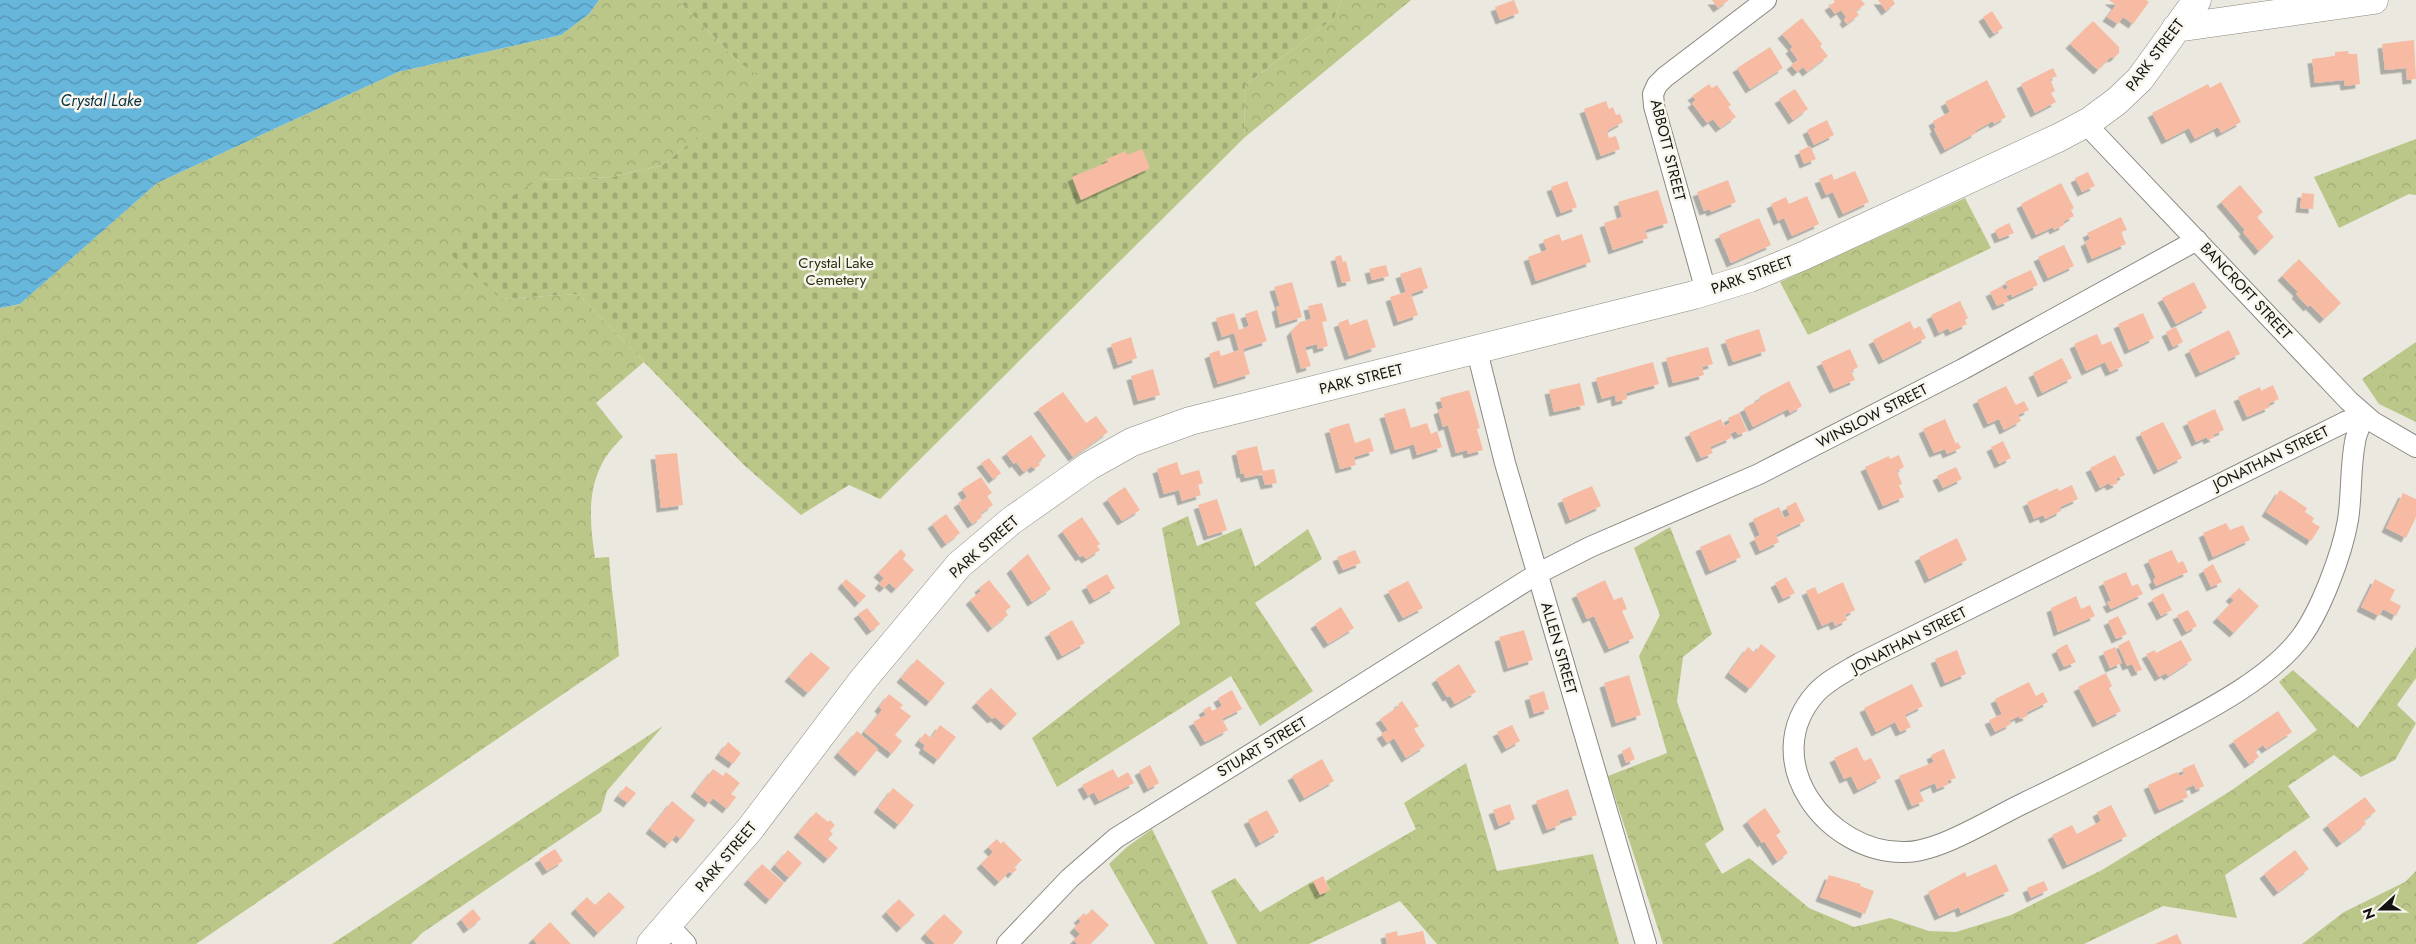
<svg xmlns="http://www.w3.org/2000/svg" width="2416" height="944" font-family="Jost,sans-serif">
<style>
.forest{fill:url(#forest-crowns)}
.cemetery{fill:url(#cemetery-stones)}
.water{fill:url(#water-waves)}
.building{fill:#f7bba4;filter:url(#shadow)}
.lines{fill:none;stroke-linecap:round;stroke-linejoin:round}
.street-casing{stroke:#8b8881;stroke-width:22}
.secondary-casing{stroke:#8b8881;stroke-width:29}
.street{stroke:#fff;stroke-width:20}
.secondary{stroke:#fff;stroke-width:28}
.labels{text-anchor:middle;dominant-baseline:central;stroke-width:5;stroke-linejoin:round;paint-order:stroke}
.street-label{font-size:15px;fill:#141311;stroke:#f8f5ed}
.park-label{font-size:15px;fill:#2d3213;stroke:#f8f5ed}
.water-label{font-size:16px;font-style:italic;fill:#0c3242;stroke:#f8f5ed}
</style>
<defs>
<pattern id="forest-crowns" width="20" height="18" patternUnits="userSpaceOnUse" patternTransform="scale(1.25)"><rect width="20" height="18" fill="#bbc789"/><path d="M2 6a3 3 0 1 1 6 0M12 15a3 3 0 1 1 6 0" fill="none" stroke="#a0aa75"/></pattern>
<pattern id="cemetery-stones" width="16" height="16" patternUnits="userSpaceOnUse" patternTransform="scale(1.25)"><rect width="16" height="16" fill="#bbc789"/><path d="M2 7V4a2 2 0 0 1 4 0v3zM10 15v-3a2 2 0 0 1 4 0v3z" fill="#a0aa75"/></pattern>
<pattern id="water-waves" width="16" height="10" patternUnits="userSpaceOnUse" patternTransform="scale(1.25)"><rect width="16" height="10" fill="#67b6dc"/><path d="M0 5q4-4 8 0t8 0" fill="none" stroke="#5493b1"/></pattern>
<filter id="shadow"><feDropShadow dx="-4.5" dy="4.5" stdDeviation="0" flood-color="#0004"/></filter>
</defs>
<rect width="100%" height="100%" fill="#ebe8e0"/>
<path class="forest" d="M599,0h79l62,63 27,18 -104,84 -51,12 -74,3 -37,119 77,-5 66,68 -48,41 27,34c-37,34 -35,75 -28,121l14,-1c2,33 8,65 10,99l-423,288h-196v-636l20,-4 137,-121 241,-111 163,-37 28,-21z
M1341,0h70l-167,138 1,-53 89,-67z
M2416,139v56l-7,-1 -70,34 -25,-51z
M1965,198l26,50 -183,87 -28,-53z
M2416,342v80l-37,-18 -17,-25z
M1188,516l9,30 44,-18 14,39 53,-38 14,30 -67,44 58,88 -53,35 -29,-50 -174,111 -25,-49 148,-114 -18,-96z
M1670,527l42,107 -29,23 -6,45 47,128 -19,14 17,30 27,-16 60,50 45,19 36,-9 39,13 27,1 55,-17 91,-45 127,-78 88,-62 -38,-48 14,-12 65,58 58,-81v31l-19,27 19,18 -21,37 -34,17 -27,-22 -46,31 22,31 -85,58 12,43 -74,-12 -79,38h-421l-55,-168 59,-23 -28,-97 21,-41 -26,-67z
M663,726l-56,65 -6,21 -179,121 -11,11h-79z
M1466,763l31,108 96,-17 26,90h-182l-37,-43 -91,43h-72l-26,-53 24,-13 25,34 53,-31 17,9 -4,-9 90,-52 -12,-26z
M1152,829l56,115h-53l-46,-80 18,-17z
M2416,871v73h-114l42,-32 61,-30z"/>
<path class="cemetery" d="M678,0h663l-7,18 -89,67 -1,53 -364,361 -31,-14 -48,30 -57,-50 -166,-171 -77,5 -52,-46 48,-47 41,-26 74,-3 51,-12 103,-84 -26,-18z"/>
<path class="water" d="M0,0h599l-10,14 -28,21 -163,37 -241,111 -137,121 -20,4z"/>
<path class="building" d="M1514,0l5,13 -19,7 -5,-13z
M1712,0h17l-11,8z
M1833,0h28l4,4 -9,7 3,4 -12,9 -3,-4 2,-3 -5,-7 -6,4 -6,-8 6,-4z
M1878,0h15l2,4 -9,7z
M2109,0h37l3,2 -16,22 -10,-7 -5,7 -11,-7 9,-12z
M1992,11l11,17 -9,6 -11,-17z
M1802,18l20,26 -2,2 8,10 -21,16 -4,-5 -6,5 -6,-7 7,-5 -8,-11 3,-2 -11,-13z
M2093,21l26,26v6l-4,4 -5,1 -12,12 -28,-26z
M2414,40l2,39 -9,1 -1,-12 -21,2 -3,-26z
M1770,47l13,21 -33,21 -13,-21z
M2348,51l1,3h8l3,30 -15,2 -1,-6 -29,3 -3,-24 23,-3v-4z
M2053,68l4,8 -7,3 5,12 -4,2 5,9 -21,11 -14,-29z
M1987,80l19,37 -12,7 -1,-3 -18,10 1,2 -31,17 -11,-21 2,-1 -3,-7 17,-9 -5,-10z
M2221,82l20,40 -20,11 -3,-6 -23,12 -6,-11 -23,12 -14,-27 56,-29 2,4z
M1709,84l3,4 5,-3 14,20 -3,2 8,10 -16,11 -7,-9 -6,4 -15,-20 4,-3 -4,-4z
M1795,89l13,20 -15,11 -14,-21z
M1606,101l3,8 4,-2 3,8 4,-1 3,8 -16,9 2,7 7,-2 4,13 -19,7 -17,-47z
M1827,120l7,15 -20,10 -7,-15z
M1810,146l6,13 -12,5 -5,-13z
M1142,149l8,19 -69,32 -9,-23 36,-15 -2,-3 20,-8 1,4z
M1855,171l14,31 -26,12 -10,-22 -7,3 -7,-16 13,-5 2,6z
M2088,172l7,14 -13,6 -7,-14z
M1728,180l8,22 -25,10 -1,-3 -6,2 -7,-19z
M1567,181l10,26 -16,6 -10,-26z
M2061,183l13,25 -3,2 3,6 -11,6 1,3 -10,5 -1,-3 -17,8 -15,-31z
M2240,185l23,27 -6,5 17,20 -15,14 -16,-19 2,-2 -24,-28z
M1658,190l10,33 -23,7 3,8 -35,12 -9,-27 18,-6 -4,-15z
M2302,193l12,1 -1,15 -13,-1z
M1807,196l12,28 -27,12 -8,-18 -6,3 -7,-17 15,-7 3,7z
M2121,217l6,13 -6,2 5,12 -34,15 -7,-17 5,-3 -3,-6z
M1759,218l12,27 -40,18 -12,-28z
M2009,223l5,10 -15,6 -4,-9z
M1559,234l3,7 20,-7 9,28 -55,19 -8,-24 19,-7 -4,-10z
M2064,245l10,21 -26,12 -10,-21z
M1341,255l2,7 3,-1 5,20 -9,2 -7,-26z
M2299,259l42,44 -17,16 -14,-14 -2,2 -12,-13 2,-2 -16,-16z
M1386,265l3,11 -17,4 -3,-11z
M1421,267l7,21 -17,6 7,21 -20,7 -8,-25 16,-5 -6,-18z
M2031,270l7,15 -26,12 -1,-3 -5,2 3,5 -12,5 -7,-14 12,-6 2,4 4,-2 -3,-6z
M1292,282l10,35 -22,7 -4,-17 4,-1 -6,-19z
M2194,282l13,26 -31,16 -14,-26z
M1960,301l8,17 -3,2 2,4 -17,8 -2,-4 -9,5 -8,-18z
M1322,303l5,18 -5,1 6,24 -10,3 -1,-5 -12,3 6,19 -10,3 -10,-37 9,-10 11,-3 -3,-13z
M1257,310l10,31 -24,8 7,25 -32,10 -9,-30 10,-4 2,6 18,-6 -5,-17 -12,4 -6,-19 18,-5 5,17 10,-4 -4,-12z
M2143,313l11,25 -25,12 -11,-26z
M1348,319l2,6 17,-6 9,28 -27,9 -11,-33z
M1910,321l4,8 6,-3 6,12 -43,22 -10,-20z
M2176,327l7,15 -10,5 -7,-15z
M1759,329l7,22 -33,11 -8,-22z
M2229,330l11,24 -40,19 -11,-23z
M2097,334l5,11 9,-4 12,25 -13,6 -5,-10 -19,9 -12,-27z
M1131,337l6,21 -19,7 -7,-21z
M1708,347l5,17 -11,3 2,8 -31,8 -7,-25z
M1850,349l8,18 -7,4 4,9 -21,9 -13,-27z
M2062,358l10,20 -30,15 -9,-20z
M1653,362l6,22 -33,9 1,6 -11,3 -1,-7 -13,4 -6,-21z
M1153,369l7,26 -22,6 -7,-25z
M1789,381l13,25 -12,7 -2,-4 -35,18 -9,-19 16,-8 -1,-3z
M1580,383l5,22 -31,7 -5,-22z
M2273,385l6,14 -11,5 2,3 -23,10 -9,-20 22,-10 1,4z
M2006,386l10,19 8,-4 5,9 -11,5 3,6 -17,9 -5,-11 -11,5 -11,-24z
M1469,390l11,38 -3,1 6,21 -15,4 -1,-4 -11,3 -8,-28 -5,2 -5,-17 5,-2 -3,-10z
M1063,392l23,31 10,-7 12,16 -35,25 -35,-48z
M1405,408l6,20 16,-5 4,11 6,-3 5,16 -25,8 -3,-11 -19,6 -11,-36z
M2215,409l9,21 -11,5 2,2 -7,3 -1,-3 -11,5 -9,-20z
M1739,413l8,18 -9,4 -2,-4 -6,3 1,4 -21,9 3,6 -12,5 -12,-25 32,-14 3,7 6,-3 -2,-5z
M1945,419l11,25 2,-2 3,6 -14,6 -2,-5 -11,4 -11,-24z
M2163,422l19,36 -24,12 -18,-37z
M1349,423l6,20 15,-5 4,13 -20,6 2,8 -16,4 -11,-40z
M1031,435l15,21 -8,6 2,3 -6,4 -2,-3 -8,6 -8,-10 -2,2 -8,-11z
M2003,441l8,17 -12,6 -8,-17z
M1257,446l6,25 11,-2 3,14 -12,2 -3,-11 -17,4 -1,-5 -3,1 -5,-23z
M677,453l6,52 -22,3 -6,-53z
M1899,455l5,12 -7,4 5,13 -3,1 5,12 -21,9 -18,-39 24,-11 1,3z
M2115,455l10,20 -9,4 2,4 -7,3 -2,-3 -9,5 -10,-20z
M989,458l12,15 -8,6 -12,-16z
M1177,462l4,13 18,-5 4,13 -5,2 3,10 -19,6 -3,-11 -15,4 -7,-25z
M1956,467l6,12 -19,9 -6,-12z
M981,477l11,16 -5,3 6,9 -13,9 2,3 -10,7 -14,-21 9,-6 -5,-8z
M2072,485l6,14 -18,8 1,4 -16,8 -2,-4 -9,4 -7,-17 31,-14 1,3z
M1592,486l9,20 -31,14 -8,-21z
M1125,487l15,23 -18,11 -15,-22z
M2280,490l27,18 -2,4 9,6 -2,4 8,5 -9,14 -45,-29z
M2403,493l13,6v18l-10,21 -20,-10z
M1217,499l10,31 -19,6 -10,-31z
M1796,502l9,19 -29,14 3,7 -19,9 -6,-13 6,-3 -7,-16 26,-12 5,11 6,-3 -4,-8z
M946,514l14,19 -14,11 -14,-20z
M1082,517l18,27 -3,2 3,4 -14,9 -3,-4 -3,2 -18,-26z
M2226,523l4,7 13,-5 7,15 -37,17 -10,-24z
M1730,534l11,23 -31,14 -10,-24z
M1957,538l10,22 -38,19 -10,-22z
M901,549l5,6 -3,4 11,11 -18,19 -7,-6 -5,5 -5,-4 5,-6 -6,-5z
M1355,550l6,13 -18,7 -6,-13z
M2172,550l6,13 5,-2 5,11 -32,14 -3,-6 3,-2 -8,-18z
M1028,554l23,35 -19,13 -21,-33z
M2213,564l9,18 -11,5 -8,-17z
M2126,572l6,14 6,-2 5,10 -32,15 -4,-7 4,-1 -8,-19z
M1107,574l8,14 -21,12 -8,-14z
M1786,577l9,16 -12,6 -8,-16z
M846,579l20,17 -7,7 -17,-19z
M2375,579l20,11 -5,10 11,6 -5,10 -13,-7 -4,7 -18,-9z
M989,580l22,27 -6,4 3,4 -16,13 -22,-28 11,-9 -2,-3z
M1605,580l9,20 8,-3 5,12 -5,2 12,27 -25,11 -15,-33 -7,3 -11,-25z
M1408,581l15,27 -20,10 -15,-27z
M1843,582l12,28 -10,5 2,5 -12,6 -2,-5 -11,5 -16,-35 9,-4 3,7z
M2239,588l20,18 -25,27 -17,-15 17,-18 -4,-3z
M2163,593l9,17 -11,6 -9,-17z
M2076,596l5,13 9,-4 5,11 -37,16 -7,-24z
M1341,607l13,21 -26,16 -13,-20z
M867,608l13,16 -9,7 -13,-17z
M2188,610l9,16 -11,6 -9,-17z
M2118,616l9,18 -11,5 -8,-18z
M1072,620l13,23 -23,13 -13,-23z
M1524,630l9,30 -25,8 -9,-31z
M2129,640l13,30 -6,2 -4,-8 -5,2 -9,-20z
M2181,640l11,20 -24,16 -2,-3 -7,4 -13,-23 9,-4 1,3z
M1761,644l15,12 -26,33 -21,-16 19,-26 7,6z
M2067,644l9,18 -12,5 -8,-17z
M2115,647l7,16 -12,5 -7,-16z
M1957,650l9,24 -21,9 -10,-24z
M811,652l19,16 -22,25 -19,-16z
M917,659l28,24 -15,19 -29,-24z
M1459,664l17,28 -21,12 -5,-8 -3,1 -11,-18z
M2106,673l6,13 -3,2 12,23 -24,12 -19,-36z
M1629,675l12,40 -25,8 -12,-40z
M2029,682l7,14 7,-4 5,10 -22,11 2,3 -8,3 -1,-3 -10,5 2,3 -16,8 -6,-12 13,-6 -7,-15z
M1912,684l11,22 -18,9 6,12 -11,5 -5,-10 -19,10 -12,-24z
M991,688l26,26 -12,12 -10,-9 -3,2 -16,-16z
M1232,690l10,19 -20,10 6,11 -23,12 -12,-20 13,-7 -3,-5 7,-4 2,5 10,-5 -4,-8z
M1544,691l5,18 -15,5 -5,-18z
M889,694l14,11 -3,3 11,8 -16,19 7,6 -10,13 -28,-22 18,-22 -3,-3z
M1402,701l17,25 -5,3 11,17 -19,12 -12,-20 -7,5 -6,-9 7,-4 -8,-11 19,-13 -1,-2z
M2278,711l14,21 -26,17 -3,-4 -8,6 4,6 -10,7 -16,-23z
M940,725l16,12 -18,23 -15,-11 2,-4 -6,-4 6,-8 6,5z
M1512,725l8,16 -14,8 -9,-17z
M857,731l21,18 -19,23 -21,-19z
M728,742l13,11 -8,11 -14,-10z
M1630,747l5,12 -9,4 -4,-12z
M1857,747l7,14 7,-3 10,20 -23,12 -7,-14 -7,3 -10,-21z
M1944,749l12,29 -9,3 2,3 -12,5 -2,-6 -16,7 5,11 -12,5 -13,-30 35,-14 -3,-7z
M1322,759l12,22 -30,17 -12,-22z
M2194,764l10,22 -8,4 -2,-5 -9,4 3,8 -29,13 -11,-25 29,-13 2,4 5,-2 -2,-5z
M1150,765l9,18 -11,6 -9,-18z
M713,769l10,7 3,-4 14,11 -9,11 5,3 -9,12 -14,-11 -4,5 -14,-11z
M1113,769l5,9 10,-6 6,11 -35,18 -5,-9 -6,4 -6,-11z
M626,786l10,7 -8,10 -10,-7z
M893,788l21,17 -15,20 -21,-17z
M1568,789l9,26 -18,6 1,4 -13,5 -11,-29z
M2365,797l11,14 -12,9 2,4 -25,19 -14,-18z
M672,801l23,19 -14,19 -5,-4 -7,9 -19,-15z
M1510,804l5,15 -16,7 -6,-16z
M2111,805l16,31 -60,29 -15,-30 20,-10 5,9 24,-13 -4,-9z
M1765,808l16,24 -5,3 12,18 -11,8 -13,-20 -2,2 -15,-22z
M1267,810l12,22 -19,11 -12,-23z
M816,812l12,10 2,-2 5,5 -5,6 3,3 -5,5 10,9 -10,11 -30,-26z
M997,839l4,5 2,-3 19,19 -8,7 3,2 -5,5 -2,-3 -11,11 -18,-18 12,-12 -5,-5z
M555,849l8,12 -16,10 -8,-12z
M788,850l14,13 -13,15 -14,-13z
M2295,850l14,19 -31,23 -14,-18z
M762,864l22,19 -14,17 -22,-20z
M1996,864l13,27 -48,22 -2,-6 -20,9 -11,-24 37,-20 2,5z
M1829,875l32,9 -1,2 14,5 -9,23 -45,-17z
M1323,876l7,14 -10,5 -7,-14z
M2044,881l4,9 -17,8 -4,-10z
M609,892l16,15 -27,26 -23,-24 12,-12 8,8z
M899,899l16,16 -14,13 -15,-16z
M473,909l8,10 -13,10 -7,-10z
M1092,909l17,16 -19,19h-13l-3,-4 6,-6 -6,-6 7,-7 -3,-2 6,-6 2,3z
M944,914l19,18 -10,12h-18l-10,-10z
M550,922l21,22h-34l-4,-5z
M1397,931l1,5 25,-5 3,13h-39l-2,-10z
M2177,934l5,10h-27z"/>
<g class="lines">
<defs>
<path id="street" d="M2085,123l264,278 24,21 43,25
M1706,291l-52,-185 -1,-12 4,-9 8,-8 101,-77
M1477,351l28,112 141,481
M2365,415c-4,9 -9,18 -10,27 -5,26 -3,52 -7,78 -6,34 -27,90 -47,117 -33,44 -101,77 -148,102 -44,22 -87,44 -131,65 -31,15 -83,48 -117,48 -78,2 -149,-92 -89,-159 12,-13 29,-21 44,-30l485,-241z
M668,925l18,19
M1007,944l63,-66 46,-40 201,-125 220,-139 53,-27 169,-73 204,-105 234,-129"/>
<path id="secondary" d="M2176,28l198,-28
M651,944l99,-115 112,-148 97,-116 52,-44 78,-55 43,-24 58,-21 504,-126 56,-17 53,-22 257,-119 30,-16 27,-20 23,-22 57,-79"/>
</defs>
<use href="#street" class="street-casing"/>
<use href="#secondary" class="secondary-casing"/>
<use href="#street" class="street"/>
<use href="#secondary" class="secondary"/>
</g>
<g class="labels">
<g class="street-label">
<text transform="translate(2155 55) rotate(-53)">PARK STREET</text>
<text transform="translate(1668 150) rotate(76)">ABBOTT STREET</text>
<text transform="translate(1752 275) rotate(-20)">PARK STREET</text>
<text transform="translate(2246 291) rotate(47)">BANCROFT STREET</text>
<text transform="translate(1361 379) rotate(-14)">PARK STREET</text>
<text transform="translate(1872 416) rotate(-27)">WINSLOW STREET</text>
<text transform="translate(2271 458) rotate(-26)">JONATHAN STREET</text>
<text transform="translate(984 547) rotate(-41)">PARK STREET</text>
<text transform="translate(1909 640) rotate(-27)">JONATHAN STREET</text>
<text transform="translate(1559 648) rotate(74)">ALLEN STREET</text>
<text transform="translate(1262 747) rotate(-31)">STUART STREET</text>
<text transform="translate(726 857) rotate(-50)">PARK STREET</text>
</g>
<g class="park-label">
<text x="836" y="263">Crystal Lake<tspan x="836" dy="17">Cemetery</tspan></text>
</g>
<g class="water-label">
<text x="101" y="100">Crystal Lake</text>
</g>
</g>
<g transform="translate(2381 909) rotate(249)" stroke="#f8f5ed" stroke-width="4" paint-order="stroke">
<path d="M0-4L9 19L0 12L-9 19Z" fill="#141311"/>
<text y="-8" font-size="14" font-weight="bold" text-anchor="middle" fill="#141311">N</text>
</g>
</svg>
